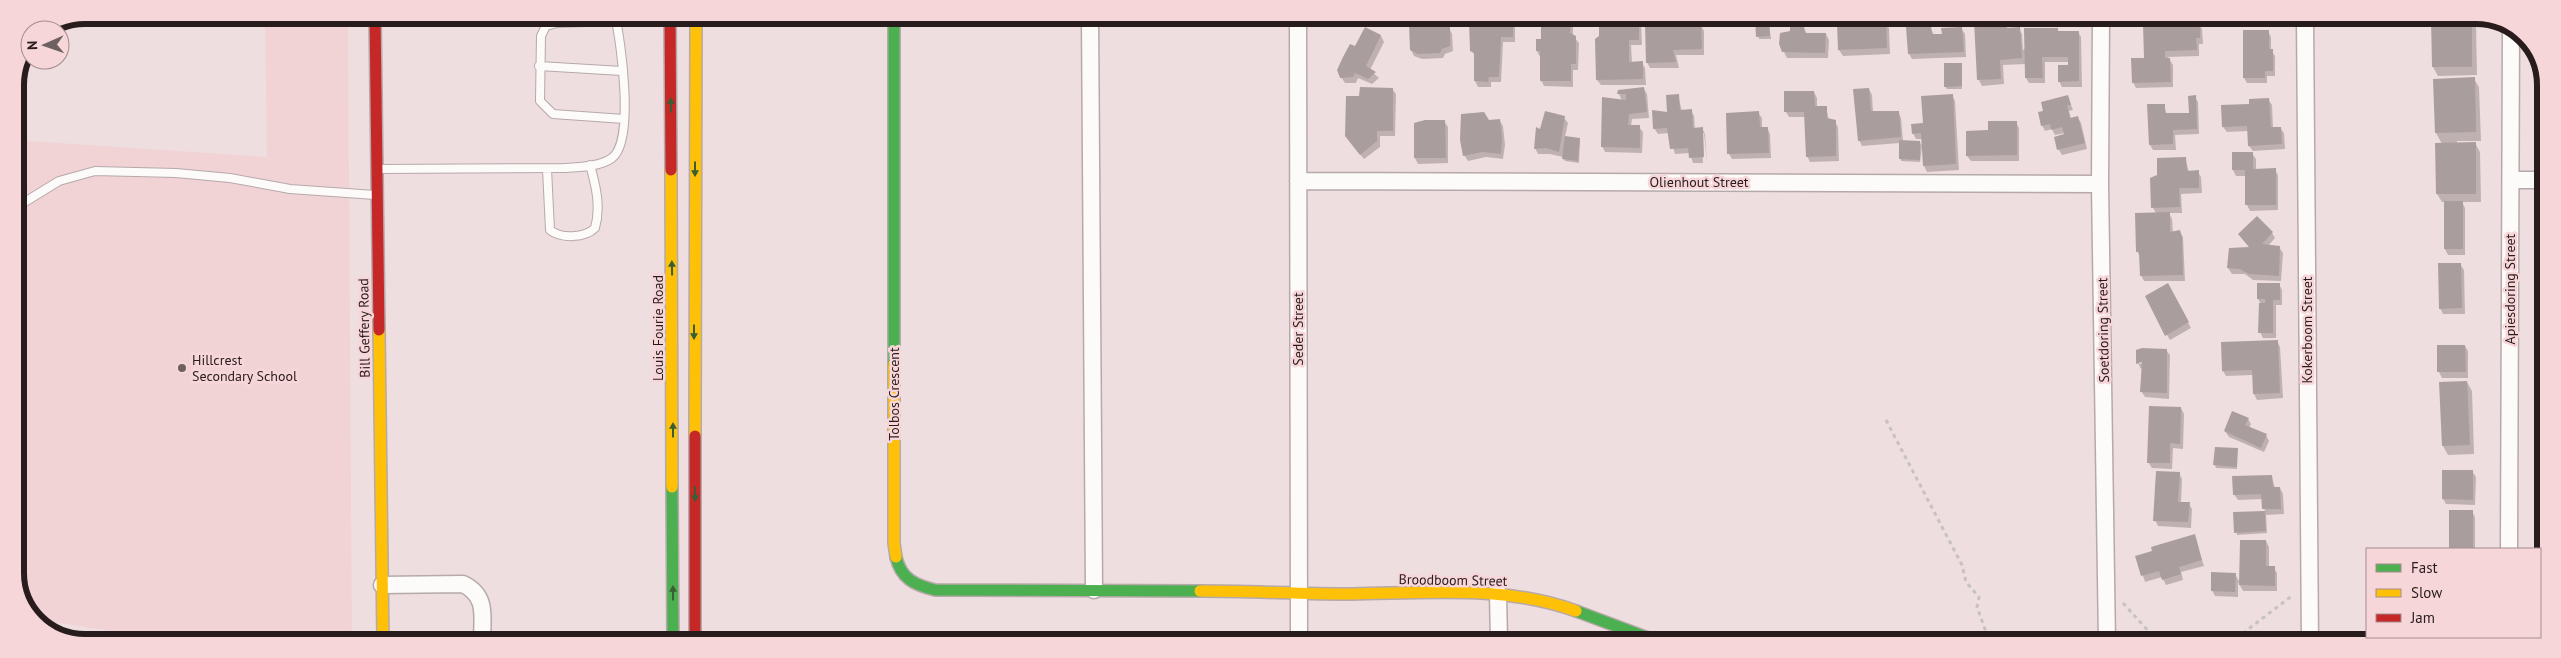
<svg xmlns="http://www.w3.org/2000/svg" width="2561" height="658" font-family="'PT Sans',sans-serif">
<style>
.built{fill:#f1d3d6}
.shadow{fill:#0003;fill-rule:evenodd}
.building{fill:#aa9d9e}
.lines{fill:none;stroke-linecap:round;stroke-linejoin:round}
.lane-casing{stroke:#b6a9aa;stroke-width:10}
.street-casing{stroke:#b6a9aa;stroke-width:19}
.fast-casing{stroke:#b6a9aa;stroke-width:14}
.slow-casing{stroke:#b6a9aa;stroke-width:14}
.jam-casing{stroke:#b6a9aa;stroke-width:14}
.path{stroke:#c7c1c2;stroke-width:3;stroke-dasharray:4 4;stroke-linecap:butt}
.lane{stroke:#fdfafa;stroke-width:8}
.street{stroke:#fdfafa;stroke-width:16}
.fast{stroke:#4caf50;stroke-width:11}
.slow{stroke:#ffc107;stroke-width:11}
.jam{stroke:#c62828;stroke-width:11}
.oneway{fill:#385e34}
.poi-dot{fill:#6e6061;stroke:#f7d6d9;stroke-width:2}
.labels{text-anchor:middle;dominant-baseline:central;stroke-width:5;stroke-linejoin:round;paint-order:stroke}
.street-label{font-size:14px;fill:#281c1d;stroke:#f7d6d9}
.poi-label{font-size:14px;fill:#281c1d;stroke:#f7d6d9;text-anchor:start}
.rim{fill:none;stroke:#281c1d;stroke-width:6}
</style>
<rect width="100%" height="100%" fill="#efdedf"/>
<path class="built" d="M265,15h78l5,6 4,620h-174l-146,-22 -17,-41v-438l252,17z"/>
<path class="shadow" d="M1476,16h7l3,8h7l19,-8 3,6v20h-12l-2,40h-10v5h-13l-3,-6v-24l-3,-7z
M1638,17l3,6 1,22h-11l1,18h10l3,5 1,17h-45l-4,-5 22,-56z
M2252,17h31v5h-28z
M2472,17l4,8 1,50 -39,1 -5,-9z
M1756,18h12l3,21h-12z
M1570,19l3,6v11l6,7 -1,27h-5v17l-29,-1 -3,-6 -1,-23 -3,-6 5,-11z
M1691,20l3,5h7l3,6v24h-28l3,13h-29l-3,-6 19,-37z
M2005,21l3,8h11l3,5 1,16 34,-21 2,3h19l3,5 1,50h-20l-3,-6 10,-19h-24v21h-16l-3,-5v-14l-23,1 1,19 -22,2 -3,-6 -4,-58z
M1885,23l4,5 1,26 -47,2 -4,-6 -1,-25z
M2199,24l3,5 1,15h-4v12l-31,1 5,8v22l-37,1 -3,-6 12,-23z
M1930,27l4,8h9l18,-7 4,6 1,23 -54,2 -3,-5z
M1449,28l3,6 1,17 -8,3 -2,4 -21,1 -8,-3 -3,-6z
M1804,28l3,6h19l3,6 -1,18h-41l-3,-6z
M1366,29l15,7 3,6 -14,28 9,8 -7,6 -14,-6 -2,5h-11l-4,-6z
M2268,31l3,6v13l4,6v20h-8v7h-20l-3,-5z
M1961,64l1,25h-15l-2,-3z
M2474,79l5,8 2,54h-24v3l18,-1 5,9 1,50h-19l3,6v47h-17l-3,-6v-47h-3l-5,-8 5,-50 -6,-11 -2,-53z
M1392,89l4,5 -1,42h-15v11l-16,12 -14,-17 11,-44z
M1644,89l3,5 2,24 -17,1 -1,7 8,1 4,5 -1,21 -37,-1 -3,-6 20,-45 -3,-7z
M1869,89l3,6 1,17h25l3,6 2,23 17,1 2,4 -2,16 -19,-1 -1,-18 -38,3 -3,-6z
M1814,92l3,6v9h9l3,13 6,2 3,5 1,34 -29,1 -3,-6 -1,-39h-17l-3,-5z
M1952,95l3,6 4,69 -32,2 -3,-6 -2,-27h-6l-3,-6z
M1678,96l4,15h9l3,5 1,13 7,-1 3,6 2,29 -3,-30h-2l1,30h-10l-3,-10 -15,1 -6,-21 -11,1 -4,-6 14,-14z
M2068,97l5,13 -4,1 2,8 7,-1 3,5 6,26 -25,6 -3,-5 6,-17 -10,2 -3,-6 -7,2 -3,-6 3,-13z
M2195,97l3,5 1,32 -24,1 1,15h-23l-3,-5 14,-40 3,10 23,-1z
M2268,99l4,6 1,23h7l4,5 1,16 -32,2 -4,-5 -1,-15 -21,1 -4,-5 27,-22z
M1758,113l4,5v10h5l3,6 1,24 -39,1 -3,-5z
M1564,118l4,5 -3,14 14,2 1,2 -1,22 -14,-2 -2,-4 -13,-3h-12l-3,-6z
M1444,121l4,6v36l-30,1 -3,-6z
M1500,121l3,5 2,19 -2,14 -17,-2 -18,4 -4,-6 24,-33z
M2016,122l3,6v33h-48l-4,-5 22,-24z
M2252,153l4,6v11h19l3,5v35l-28,1 -3,-6 -1,-29h-10l-3,-6z
M2185,158l4,14h9l3,5 1,16 -21,1 1,19h-13l3,6 1,14 6,-2 4,6 2,44h-41l-3,-6v-17l-4,-7 19,-38 -3,-5 -1,-29z
M2272,233l3,5 -7,8 11,1 4,6 -2,28 -28,-1 -8,-6h-13l-4,-6 22,-20 -11,-14z
M2460,264l4,6 1,44h-22l-3,-6z
M2279,284l3,6v15h-6v33h-13l-3,-6 1,-28 -3,-5z
M2167,285l24,43 -21,12 -3,-5z
M2277,341l3,6 3,51 -26,2 -3,-6 -1,-19 -27,1 -3,-5z
M2438,346h27l3,5v27h-26l-3,-6z
M2166,350l4,5 -1,44 -24,-2 -4,-6 2,-23 -2,1 -3,-6 -1,-12zM2148,358v3l-9,3v-3z
M2467,382l5,9 2,63 -26,1 -5,-9 -2,-63z
M2181,408l3,6 -1,35 -10,-1 -1,21 -20,-1 -4,-6z
M2248,419l3,5 -2,4 17,7 3,6 -5,11 -35,-15 -4,-6z
M2237,449v20l-21,-1 -1,-3z
M2472,471l4,6 -1,28 -29,-1 -3,-5z
M2179,473l3,6 -1,24 8,1 3,5 -1,19 -33,-2 -3,-6z
M2272,477l3,11h5l3,6 1,20 -18,1 1,18 -30,2 -2,-22 30,-1 -2,-13 -25,1 -4,-6z
M2450,511h22l3,6v32h-25z
M2194,536l10,30 -23,6 2,8 -17,5 -4,-8 -17,5 -8,-25z
M2266,541l3,6v20l5,1 3,5v18h-34l-5,-9v15l-23,-1 -3,-6 23,-16 5,9z
M2419,637h63l1,4 -7,2h-57z"/>
<path class="building" d="M1475,16h8l1,7h8v-7h21v21h-12l-2,40h-10l-1,5 -14,-1v-28l-4,-2 -1,-30z
M1617,16h22v24h-10v22l14,-1v18l-47,1 -1,-41 4,-3v-13h18z
M1541,17l30,1 -1,15 6,3v28h-5v17h-31v-30h-4v-12h5z
M1755,17h14l1,19 -14,1z
M2431,17h41v50h-40z
M1692,18v6h9l1,25 -29,1 3,12 -30,1 -1,-39 20,-1 -1,-4z
M2005,19l1,9 14,-1 2,31 -22,2 1,19 -24,1 -3,-59z
M1886,21l1,27 -49,2 -1,-27z
M2200,22v16h-4l1,12 -32,1v7h5l1,24 -39,1 -1,-25h13l-1,-34z
M1409,24l41,3v19l-8,3 -2,4 -22,1 -8,-4z
M1931,26l1,8h10l-1,-6 21,-1 2,25 -56,2 -2,-27z
M1365,27l16,8 -15,31 10,6 -8,7 -13,-6 -2,4 -13,1 -3,-8 6,-13 7,-13 5,2z
M1790,27h14l1,6h21l-1,20 -43,-1 -3,-8 1,-11 10,-2z
M2024,28h34v3h21v50l-21,1v-17h10v-8h-26l1,21h-18z
M2243,30h26v19h4v22h-8v7h-22z
M1944,63h18v23l-18,1z
M2475,77l1,55 -41,1 -2,-54z
M1360,87l33,1v43h-16v10l-17,14 -15,-19 1,-40h13z
M1644,87l3,25 -18,2 -1,11h12v23l-39,-1 1,-50 24,3v-6h-9l1,-4z
M1869,88l2,23h28l2,26 -43,4 -5,-52z
M1784,91h30l1,15h12v12l9,2v36l-30,1 -2,-45h-20z
M1679,94l1,16 12,-1 1,19 10,-1 1,30 -15,1 -1,-10 -18,1 -3,-21 -14,1 -1,-19 15,2 -1,-17z
M1953,94l3,70 -33,2 -2,-33 -9,1 -1,-10 12,-1 -2,-27z
M2068,95l3,10h-4l3,13 8,-2 7,27 -28,7 -3,-13 10,-3 -2,-7 -11,3 -1,-6 -9,2 -3,-14 5,-1 -2,-9z
M2196,95l1,34 -24,1v14l-24,1 -2,-41h18v9h24l-1,-17z
M2269,98l2,29h10l1,17 -34,2 -1,-20 -25,1 -1,-22 28,-1v-5z
M1545,111l20,5 -6,36 -13,-4 -12,1 2,-22 4,2z
M1759,111l1,16h8l1,26 -42,1 -1,-41z
M1484,112l5,8 11,-1 2,19 -1,16 -19,-2 -19,4 -3,-16 1,-26z
M1425,120h20l1,38h-32v-35z
M1988,121h29v34l-51,1v-25l22,-1z
M1565,136l15,2 -2,23 -16,-2z
M1899,140l21,1v19l-21,-1z
M2476,142v52h-40l-1,-51z
M2232,152h21v17l23,-1v37h-31v-35h-13z
M2186,157l1,14 12,-1v18h-20l1,19 -29,1 -1,-30 7,-3v-17z
M2444,201h19v48h-19z
M2170,212v20l10,-2 2,7 1,38 -43,1 -1,-24h-3l-1,-39z
M2257,216l16,16 -11,12 18,2 -1,30 -30,-2 -9,-5 -13,-1 2,-20 20,-1 -11,-13z
M2438,263h23l1,45 -23,1z
M2168,283l21,39 -24,14 -20,-40z
M2257,283h23v17h-7v33h-15l1,-30h6v-4h-8z
M2278,340l2,53 -27,1 -1,-24 -30,1 -1,-29z
M2437,345h28l1,27h-29z
M2142,348l25,1v44l-27,-1 2,-30 -6,2v-14z
M2467,381l3,64 -28,1 -3,-64z
M2149,406l32,1 -1,37 -10,-1v20h-23z
M2232,411l17,7 -4,7 22,9 -6,14 -37,-17z
M2215,447l23,1 -1,19 -24,-2z
M2442,470h31v30l-31,-1z
M2156,471l24,1 -2,30h12l-2,20 -35,-1z
M2272,475l1,12h7l1,22h-19l-1,-15 -28,1 -1,-19z
M2449,510h24v39h-24z
M2265,511l1,20 -32,2 -1,-21z
M2195,534l7,26 -23,7 2,7 -19,6 -3,-9 -18,5 -6,-20 17,-5 -1,-4z
M2240,540h26v26h9v20l-36,-1z
M2211,572l25,1 -1,19 -24,-1z
M2418,637h61v5l-61,1z"/>
<g class="lines">
<defs>
<path id="lane" d="M616,21l-59,2 -11,3 -5,10 -1,65 13,13 71,5
M539,66l83,5
M379,169l184,-1c15,-1 37,-1 49,-10 23,-17 9,-117 3,-142
M547,169l3,61c11,9 35,8 45,-2 6,-21 1,-42 -5,-63
M15,208l44,-27 36,-10 81,2 54,5 60,11 85,6"/>
<path id="street" d="M1090,16l4,574
M1298,16l1,626
M2101,17l-1,167 7,459
M2305,17l5,626
M2511,180h34
M1298,181l802,3
M2509,549l2,-521
M382,585l81,-1c25,12 19,33 19,57
M1498,593l1,49"/>
<path id="fast" d="M894,16v348
M672,487l1,154
M896,557c5,22 19,28 39,33l265,1
M1576,611l83,31"/>
<path id="slow" d="M671,170l1,317
M379,330l4,311
M894,364v179l2,14
M695,436l1,-420
M1200,591c51,0 101,3 152,3 75,-1 153,-9 224,17"/>
<path id="jam" d="M375,15l4,315
M670,16l1,154
M695,641v-205"/>
</defs>
<use href="#lane" class="lane-casing"/>
<use href="#street" class="street-casing"/>
<use href="#fast" class="fast-casing"/>
<use href="#slow" class="slow-casing"/>
<use href="#jam" class="jam-casing"/>
<path class="path" d="M1886,420l76,145 4,17 13,15 -2,10 13,36
M2123,603l36,40
M2230,643l63,-48"/>
<use href="#lane" class="lane"/>
<use href="#street" class="street"/>
<use href="#fast" class="fast"/>
<use href="#slow" class="slow"/>
<use href="#jam" class="jam"/>
</g>
<defs><path id="oneway-solid" d="M-6-.8H1V-3.2L6.5 0L1 3.2V.8H-6Z" transform="scale(1.25)"/></defs>
<g class="oneway">
<use href="#oneway-solid" transform="translate(671 105) rotate(-91)"/>
<use href="#oneway-solid" transform="translate(695 169) rotate(90)"/>
<use href="#oneway-solid" transform="translate(672 268) rotate(-91)"/>
<use href="#oneway-solid" transform="translate(694 332) rotate(90)"/>
<use href="#oneway-solid" transform="translate(673 430) rotate(-90)"/>
<use href="#oneway-solid" transform="translate(695 494) rotate(90)"/>
<use href="#oneway-solid" transform="translate(673 593) rotate(-90)"/>
</g>
<circle class="poi-dot" cx="182" cy="368" r="5"/>
<g class="labels">
<g class="street-label">
<text x="1699" y="182">Olienhout Street</text>
<text transform="translate(2510 289) rotate(-90)">Apiesdoring Street</text>
<text transform="translate(364 328) rotate(-91)">Bill Geffery Road</text>
<text transform="translate(658 328) rotate(-90)">Louis Fourie Road</text>
<text transform="translate(1298 329) rotate(-90)">Seder Street</text>
<text transform="translate(2103 330) rotate(-91)">Soetdoring Street</text>
<text transform="translate(2307 330) rotate(-90)">Kokerboom Street</text>
<text transform="translate(894 394) rotate(-90)">Tolbos Crescent</text>
<text transform="translate(1453 580) rotate(1)">Broodboom Street</text>
</g>
<g class="poi-label">
<text x="192" y="360">Hillcrest<tspan x="192" dy="16">Secondary School</tspan></text>
</g>
</g>
<path d="M0 0H2561V658H0ZM85 24H2476A61 61 0 0 1 2537 85V573A61 61 0 0 1 2476 634H85A61 61 0 0 1 24 573V85A61 61 0 0 1 85 24Z" fill="#f7d6d9" fill-rule="evenodd"/>
<path class="rim" d="M85 24H2476A61 61 0 0 1 2537 85V573A61 61 0 0 1 2476 634H85A61 61 0 0 1 24 573V85A61 61 0 0 1 85 24Z"/>
<rect x="2366" y="548" width="175" height="90" fill="#f7d6d9" stroke="#a48c8e"/>
<rect x="2376" y="564" width="25" height="8" fill="#4caf50" stroke="#a48c8e"/>
<text x="2411" y="573" font-size="15" fill="#281c1d">Fast</text>
<rect x="2376" y="589" width="25" height="8" fill="#ffc107" stroke="#a48c8e"/>
<text x="2411" y="598" font-size="15" fill="#281c1d">Slow</text>
<rect x="2376" y="614" width="25" height="8" fill="#c62828" stroke="#a48c8e"/>
<text x="2411" y="623" font-size="15" fill="#281c1d">Jam</text>
<g transform="translate(45 45) rotate(268)"><circle r="24" fill="#f7d6d9" stroke="#a48c8e"/>
<path d="M0-4L9 19L0 12L-9 19Z" fill="#6e6061"/>
<text y="-8" font-size="14" font-weight="bold" text-anchor="middle" fill="#281c1d">N</text>
</g>
</svg>
